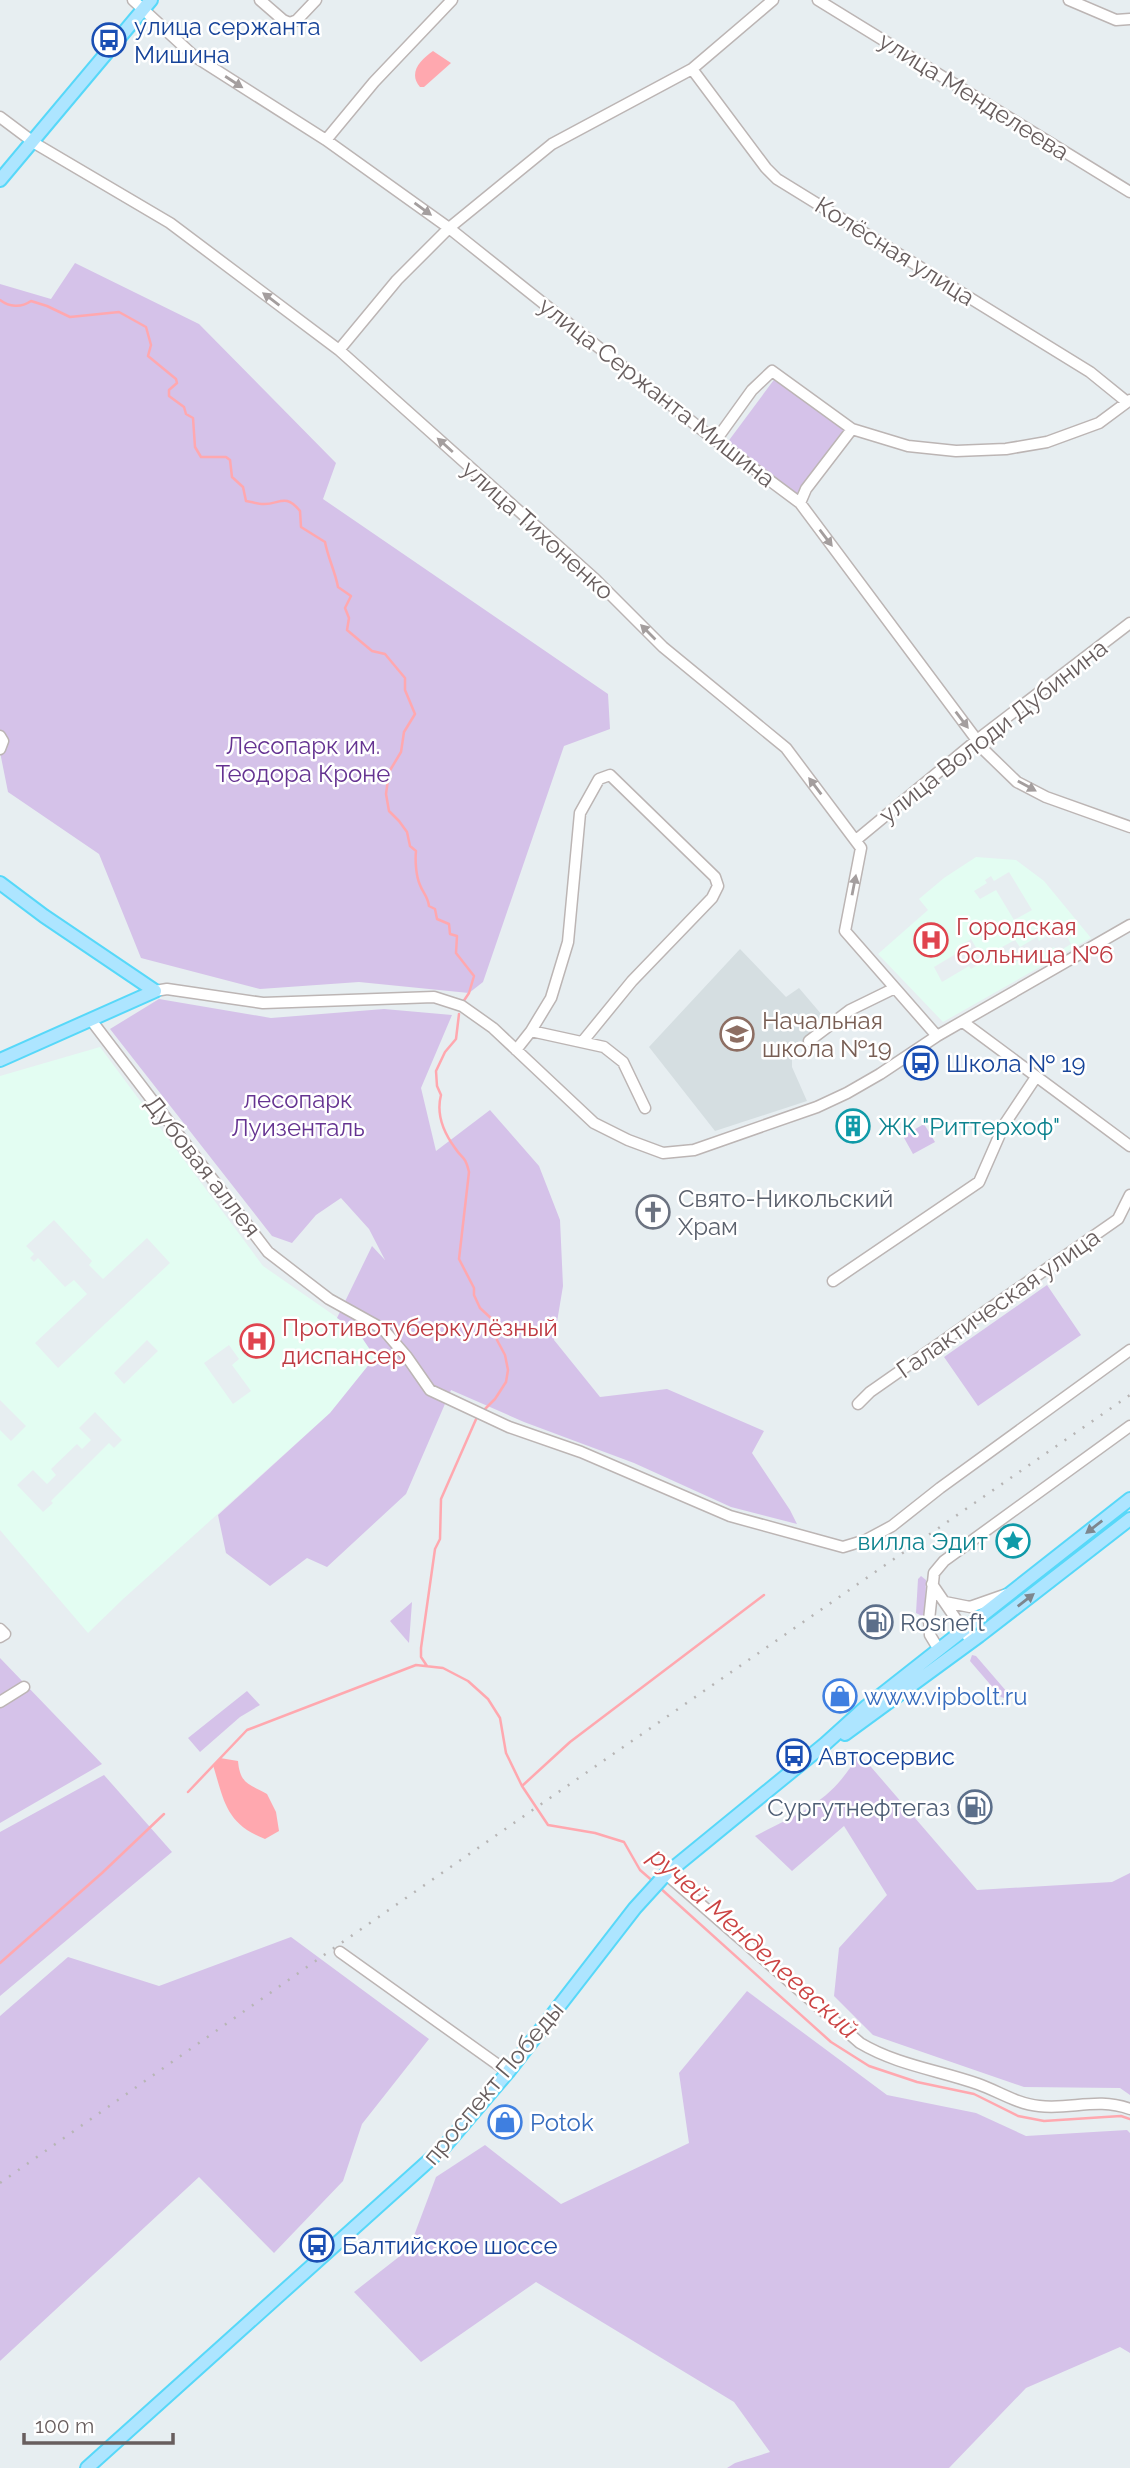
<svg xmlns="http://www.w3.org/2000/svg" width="1130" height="2468" font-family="Raleway,sans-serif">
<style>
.education{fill:#d5dee1}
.medical{fill:#e3fdf2;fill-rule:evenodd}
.green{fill:#d5c2e9}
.water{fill:#ffa8af}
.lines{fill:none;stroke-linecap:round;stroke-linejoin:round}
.stream{stroke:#ffa8af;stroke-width:2.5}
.minor-casing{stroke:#bcb5b4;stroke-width:13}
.major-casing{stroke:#57d8f9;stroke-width:16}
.minor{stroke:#fff;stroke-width:10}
.major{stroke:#ade5ff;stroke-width:12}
.rail{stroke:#b7b5b5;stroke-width:2.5;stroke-dasharray:2 9;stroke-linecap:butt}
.oneway{fill:#a49e9e}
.oneway2{fill:#7d868e}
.labels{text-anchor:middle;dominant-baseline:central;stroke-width:5;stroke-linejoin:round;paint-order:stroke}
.transit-label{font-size:24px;fill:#164399;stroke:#fff;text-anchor:start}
.street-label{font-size:24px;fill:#685e5e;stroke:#fff}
.park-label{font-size:24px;fill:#653391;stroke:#fff}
.health-label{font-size:24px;fill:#be3a42;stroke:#fff;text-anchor:start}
.education-label{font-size:24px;fill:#785e54;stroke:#fff;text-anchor:start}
.culture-label{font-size:24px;fill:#0d838f;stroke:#fff;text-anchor:start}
.worship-label{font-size:24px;fill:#5b616d;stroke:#fff;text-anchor:start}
.service-label{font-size:24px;fill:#4e5e75;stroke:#fff;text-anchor:start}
.shop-label{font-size:24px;fill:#366cbe;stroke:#fff;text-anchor:start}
.water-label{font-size:26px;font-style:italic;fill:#cb4343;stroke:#fff}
</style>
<rect width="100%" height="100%" fill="#e7eef1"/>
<path class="education" d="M740,949l46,48 13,-9 29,34 -36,30v15l15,34 -92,30 -66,-84z"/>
<path class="medical" d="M976,857l40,3 28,21 47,57 -148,84 -65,-68 50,-44 -9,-11 25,-21zM1009,872l23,38 -18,10 -18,-30 -16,9 -6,-8 13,-8 -2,-3 6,-4 3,5zM1062,927l9,17 -13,8 -4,-5 -28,16 -3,-5 -11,6 -10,-17 13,-7 5,7 17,-10 2,4zM971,939l13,22 -13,8 -2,-3 -27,16 -8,-15 25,-15 -2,-4z
M100,1047l163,219 95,66 18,24 -46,57 -208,187 -34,33 -88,-103v-100l11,11 15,-15 -26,-26v-324zM54,1220l38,41 -3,4 14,14 44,-41 23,25 -112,105 -23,-25 52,-49 -13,-14 -9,7 -27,-29 -4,4 -4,-4 4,-4 -8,-8zM147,1340l11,11 -34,33 -10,-11zM229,1345l10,14 -7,6 19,26 -18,13 -29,-41zM95,1412l27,28 -8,8 -5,-5 -58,58 2,2 -10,9 -26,-27 16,-15 14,14 9,-9 -5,-6 26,-25 5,5 9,-9 -12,-12z"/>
<path class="green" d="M75,263l124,61 137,139 -13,36 285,195 2,35 -46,17 -81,236 -14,11 -110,-11 -99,7 -119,-31 -42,-104 -91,-62 -8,-40v-468l51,15z
M776,377l69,51 -48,66 -70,-51z
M159,999l112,19 113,-9 68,6 -31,73 15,63 54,-41 49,56 21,54 3,66 -9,54 46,57 67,-8 97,42 -12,22 38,57 7,14 -66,-17 -97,-44 -110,-41 -73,-32 -45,104 -79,73 -20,-9 -37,28 -44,-33 -8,-38 112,-102 45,-56 -17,-25 -21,-14 35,-72 13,14 -16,-31 -28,-31 -25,17 -24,28 -20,-7 -162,-207z
M924,1124l11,18 -22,12 -10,-18z
M1047,1285l34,50 -103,71 -34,-49z
M921,1576l5,4 -1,34 -3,2 -6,-3 2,-34z
M412,1602l-3,41 -19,-22z
M972,1655l4,1 31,36 -3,6 -3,-1 -31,-36z
M0,1658l102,106 -102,59z
M247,1691l13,14 -20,12 -40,35 -12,-14z
M859,1753l118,137 135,-8 18,-9v222l-10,-7 -96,-1 -151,-52 -39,-39 5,-48 48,-53 -43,-69 -52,45 -37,-35c47,-24 78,-35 104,-83z
M104,1775l68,77 -172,144v-164z
M291,1937l138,102 -67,85 -19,57 -69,72 -75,-76 -199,184v-345l68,-59 91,29z
M747,1991l140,104 89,18 50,23 101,-6 3,3v220l-10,-6 -94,41 -77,80h-222l8,-5 35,-11 -36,-50 -198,-120 -115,80 -67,-70 55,-43 27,-72 49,-32 76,59 128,-61 -10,-70z"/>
<path class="water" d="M433,51l18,12 -27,24h-4c-12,-14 0,-27 13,-36z
M220,1758l18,3c2,23 11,23 29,33l9,18 3,19 -14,8c-39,-15 -41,-38 -52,-74z"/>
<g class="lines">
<path class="stream" d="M0,300c9,7 21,8 31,1l16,5 23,11 49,-5 27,15 5,18 -3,11 28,23 1,4 -8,7v6l15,11 2,7 7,4 2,29 6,10h25l4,3 2,17 11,10 3,14c6,1 12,3 17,3 16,1 22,-12 37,7l1,16 24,15c3,16 10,29 13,45l13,9 -6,12 4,10 -2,12 25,21 13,3 20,24v12l10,24 -11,18 -3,20 -12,20 -3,22 3,17 10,10 8,11 3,14 6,5c-1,10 0,25 4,34 3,8 8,12 9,21l6,3 2,10 12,5 1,10 7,2 -1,17 18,23 -5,17 -6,9
M459,1014l-3,25 -11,13 -9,19 1,15 4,9c-5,19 3,38 14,53 7,11 10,7 14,24l-10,87 15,29v7l6,13 13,12 4,20 8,15 3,15 -2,12 -11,17 -13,13
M427,1666l-6,-9v-9l14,-99 5,-10 1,-40 36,-82
M522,1786l48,-44 194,-147
M188,1792l59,-62 169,-65 27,3 25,13 20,18 12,19 6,35 16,33 26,39 47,8 29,9 16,28 15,13
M659,1887l172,155 38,24 48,16 57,12 44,22 26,5 61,-4 16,-1 9,3
M0,1963l102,-90 62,-59"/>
<defs>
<path id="minor" d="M133,0l61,56 132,84 123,88 257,205 94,70 185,248 32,31 29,15 84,30
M260,0l23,20 7,3 7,-3 19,-20
M818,0l312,192
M1069,0l47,20 14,-1
M692,69l74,99 11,11 313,193 37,30
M0,117l36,27 134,79 169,127 256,229 68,68 123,101 75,100 -16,83 92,105
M326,140l48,-58 78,-82
M339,350l58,-70 52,-52 103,-84 140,-75 81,-69
M716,440l36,-50 20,-19 80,58
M800,503l6,-14 46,-60 56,17 48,5 50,-2 41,-7 52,-19 31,-23
M0,736l3,5 -3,8
M856,840l121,-100 153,-117
M155,991l12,-2 96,14 171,-6 28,9 31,22 101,95 34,17 35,13 31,-3 123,-43 30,-14 33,-19 57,-38 193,-111
M91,1020l177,232 61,47 54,30 24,28 23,33 79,37 72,25 149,64 113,31 23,-7 26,-14 48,-38 190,-138
M963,1022l167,124
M531,1031l20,-33 17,-56 12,-129 19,-34 11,-4 105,102 3,9 -6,12 -80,83 -49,60
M809,1041l41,-31 45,-22
M516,1050l15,-19 73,16 19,15 22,46
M833,1281l146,-99 25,-57 32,-48
M858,1404l12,-12 20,-14 228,-159 12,-24
M932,1584l39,57
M945,1602l25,5 37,-13
M0,1629l5,5 -5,3
M939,1650l-9,-15 -1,-15 5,-47 10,-12 186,-135
M0,1702l24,-15
M666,1874l194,169c37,22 78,27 118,41 20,7 39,20 61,22 32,4 58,-9 91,3
M340,1952l168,120"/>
<path id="major" d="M0,180l151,-180
M0,883l44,33 111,75
M0,1060l155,-69
M845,1734l134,-98 151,-117
M87,2468l357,-321 64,-75 127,-164 31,-34 159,-130 42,-38 263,-207"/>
</defs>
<use href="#minor" class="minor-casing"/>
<use href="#major" class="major-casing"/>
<use href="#minor" class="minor"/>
<use href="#major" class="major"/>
<path class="rail" d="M0,2183l334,-235 796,-553"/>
</g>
<defs><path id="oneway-solid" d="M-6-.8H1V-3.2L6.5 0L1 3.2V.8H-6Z" transform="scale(1.75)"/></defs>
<g class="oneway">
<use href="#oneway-solid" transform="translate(234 82) rotate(33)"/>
<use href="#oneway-solid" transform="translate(423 209) rotate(36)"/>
<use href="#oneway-solid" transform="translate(271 299) rotate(-143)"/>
<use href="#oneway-solid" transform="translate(445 445) rotate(-138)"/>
<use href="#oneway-solid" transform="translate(826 538) rotate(53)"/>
<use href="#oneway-solid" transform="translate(648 632) rotate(-135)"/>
<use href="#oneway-solid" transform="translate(962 720) rotate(53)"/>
<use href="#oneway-solid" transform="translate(815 786) rotate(-127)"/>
<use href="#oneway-solid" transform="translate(1027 786) rotate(29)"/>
<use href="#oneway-solid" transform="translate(854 885) rotate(-79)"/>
</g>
<g class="oneway2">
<use href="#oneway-solid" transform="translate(1094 1527) rotate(142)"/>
<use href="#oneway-solid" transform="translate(1026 1600) rotate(-38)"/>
</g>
<defs>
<symbol id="bus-ring" viewBox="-11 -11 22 22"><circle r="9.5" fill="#fff" stroke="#1a4fb4" stroke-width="1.5"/><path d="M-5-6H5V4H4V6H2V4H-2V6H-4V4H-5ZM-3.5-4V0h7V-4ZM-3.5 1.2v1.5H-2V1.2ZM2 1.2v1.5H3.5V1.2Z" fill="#1a4fb4"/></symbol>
<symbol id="hospital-ring" viewBox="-11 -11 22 22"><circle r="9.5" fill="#fff" stroke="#e0444e" stroke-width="1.5"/><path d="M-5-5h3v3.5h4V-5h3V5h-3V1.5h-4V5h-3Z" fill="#e0444e"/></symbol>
<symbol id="school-ring" viewBox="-11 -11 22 22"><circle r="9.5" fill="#fff" stroke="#8d6e63" stroke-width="1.5"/><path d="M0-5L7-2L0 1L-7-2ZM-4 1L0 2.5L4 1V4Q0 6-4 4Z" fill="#8d6e63"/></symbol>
<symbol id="building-ring" viewBox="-11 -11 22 22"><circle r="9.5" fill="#fff" stroke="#0f9aa8" stroke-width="1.5"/><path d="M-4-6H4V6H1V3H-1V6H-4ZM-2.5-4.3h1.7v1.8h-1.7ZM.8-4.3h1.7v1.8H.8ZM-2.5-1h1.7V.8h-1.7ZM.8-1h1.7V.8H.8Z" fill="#0f9aa8"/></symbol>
<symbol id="church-ring" viewBox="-11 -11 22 22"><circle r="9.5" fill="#fff" stroke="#6b7280" stroke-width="1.5"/><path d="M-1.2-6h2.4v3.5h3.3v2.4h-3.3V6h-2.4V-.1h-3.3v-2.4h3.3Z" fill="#6b7280"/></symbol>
<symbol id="sight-ring" viewBox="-11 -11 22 22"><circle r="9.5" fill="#fff" stroke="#0f9aa8" stroke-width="1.5"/><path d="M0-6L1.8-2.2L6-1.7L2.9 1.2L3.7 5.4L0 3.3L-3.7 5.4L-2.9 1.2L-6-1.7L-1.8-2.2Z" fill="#0f9aa8"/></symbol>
<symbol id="fuel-ring" viewBox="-11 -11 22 22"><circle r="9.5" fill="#fff" stroke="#5c6f8a" stroke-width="1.5"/><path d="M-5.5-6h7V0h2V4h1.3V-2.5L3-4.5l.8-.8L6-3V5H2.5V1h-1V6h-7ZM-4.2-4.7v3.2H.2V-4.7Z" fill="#5c6f8a"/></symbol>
<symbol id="shop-ring" viewBox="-11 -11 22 22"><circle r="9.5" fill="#fff" stroke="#3f7fe0" stroke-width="1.5"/><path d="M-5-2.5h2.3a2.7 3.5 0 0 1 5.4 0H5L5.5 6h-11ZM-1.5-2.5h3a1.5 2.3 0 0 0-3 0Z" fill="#3f7fe0"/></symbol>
</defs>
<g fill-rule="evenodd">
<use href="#bus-ring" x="90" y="21" width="38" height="38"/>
<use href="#hospital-ring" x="912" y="921" width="38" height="38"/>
<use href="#school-ring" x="718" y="1015" width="38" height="38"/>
<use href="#bus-ring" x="902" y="1044" width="38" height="38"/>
<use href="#building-ring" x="834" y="1107" width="38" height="38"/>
<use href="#church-ring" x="634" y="1193" width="38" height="38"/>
<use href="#hospital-ring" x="238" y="1322" width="38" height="38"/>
<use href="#sight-ring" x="994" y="1522" width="38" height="38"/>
<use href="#fuel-ring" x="857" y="1603" width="38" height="38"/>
<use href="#shop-ring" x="821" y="1677" width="38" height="38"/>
<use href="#bus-ring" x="775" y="1737" width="38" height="38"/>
<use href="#fuel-ring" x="956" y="1788" width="38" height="38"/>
<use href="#shop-ring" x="486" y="2103" width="38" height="38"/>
<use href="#bus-ring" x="298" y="2226" width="38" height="38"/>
</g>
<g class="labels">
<g class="transit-label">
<text x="134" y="26">улица cержанта<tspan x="134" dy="28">Мишина</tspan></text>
<text x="946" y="1063">Школа № 19</text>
<text x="818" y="1756">Автосервис</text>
<text x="342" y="2245">Балтийское шоссе</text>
</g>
<g class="street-label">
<text transform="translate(974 96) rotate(32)">улица Менделеева</text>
<text transform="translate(895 251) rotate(32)">Колёсная улица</text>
<text transform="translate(657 392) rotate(38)">улица Сержанта Мишина</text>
<text transform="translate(538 530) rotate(42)">улица Тихоненко</text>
<text transform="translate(993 731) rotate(-38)">улица Володи Дубинина</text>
<text transform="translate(203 1166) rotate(52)">Дубовая аллея</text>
<text transform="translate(998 1303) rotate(-35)">Галактическая улица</text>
<text transform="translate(493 2083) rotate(-50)">проспект Победы</text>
</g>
<g class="park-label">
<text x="303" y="745">Лесопарк им.<tspan x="303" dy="28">Теодора Кроне</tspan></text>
<text x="298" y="1099">лесопарк<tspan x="298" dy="28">Луизенталь</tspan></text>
</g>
<g class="health-label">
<text x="956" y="926">Городская<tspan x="956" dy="28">больница №6</tspan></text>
<text x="282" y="1327">Противотуберкулёзный<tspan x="282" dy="28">диспансер</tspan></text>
</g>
<g class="education-label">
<text x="762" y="1020">Начальная<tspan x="762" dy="28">школа №19</tspan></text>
</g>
<g class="culture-label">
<text x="878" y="1126">ЖК "Риттерхоф"</text>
<text x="988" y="1541" text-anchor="end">вилла Эдит</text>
</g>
<g class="worship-label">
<text x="678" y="1198">Свято-Никольский<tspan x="678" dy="28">Храм</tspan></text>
</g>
<g class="service-label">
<text x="900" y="1622">Rosneft</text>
<text x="950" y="1807" text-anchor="end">Сургутнефтегаз</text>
</g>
<g class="shop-label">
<text x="864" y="1696">www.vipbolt.ru</text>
<text x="530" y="2122">Potok</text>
</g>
<g class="water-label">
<text transform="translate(754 1943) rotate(42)">ручей Менделеевский</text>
</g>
</g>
<path d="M24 2433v10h149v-10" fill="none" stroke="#685e5e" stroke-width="3.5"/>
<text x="35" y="2433" font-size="21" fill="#685e5e" stroke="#ffffff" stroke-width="5" paint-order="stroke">100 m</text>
</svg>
